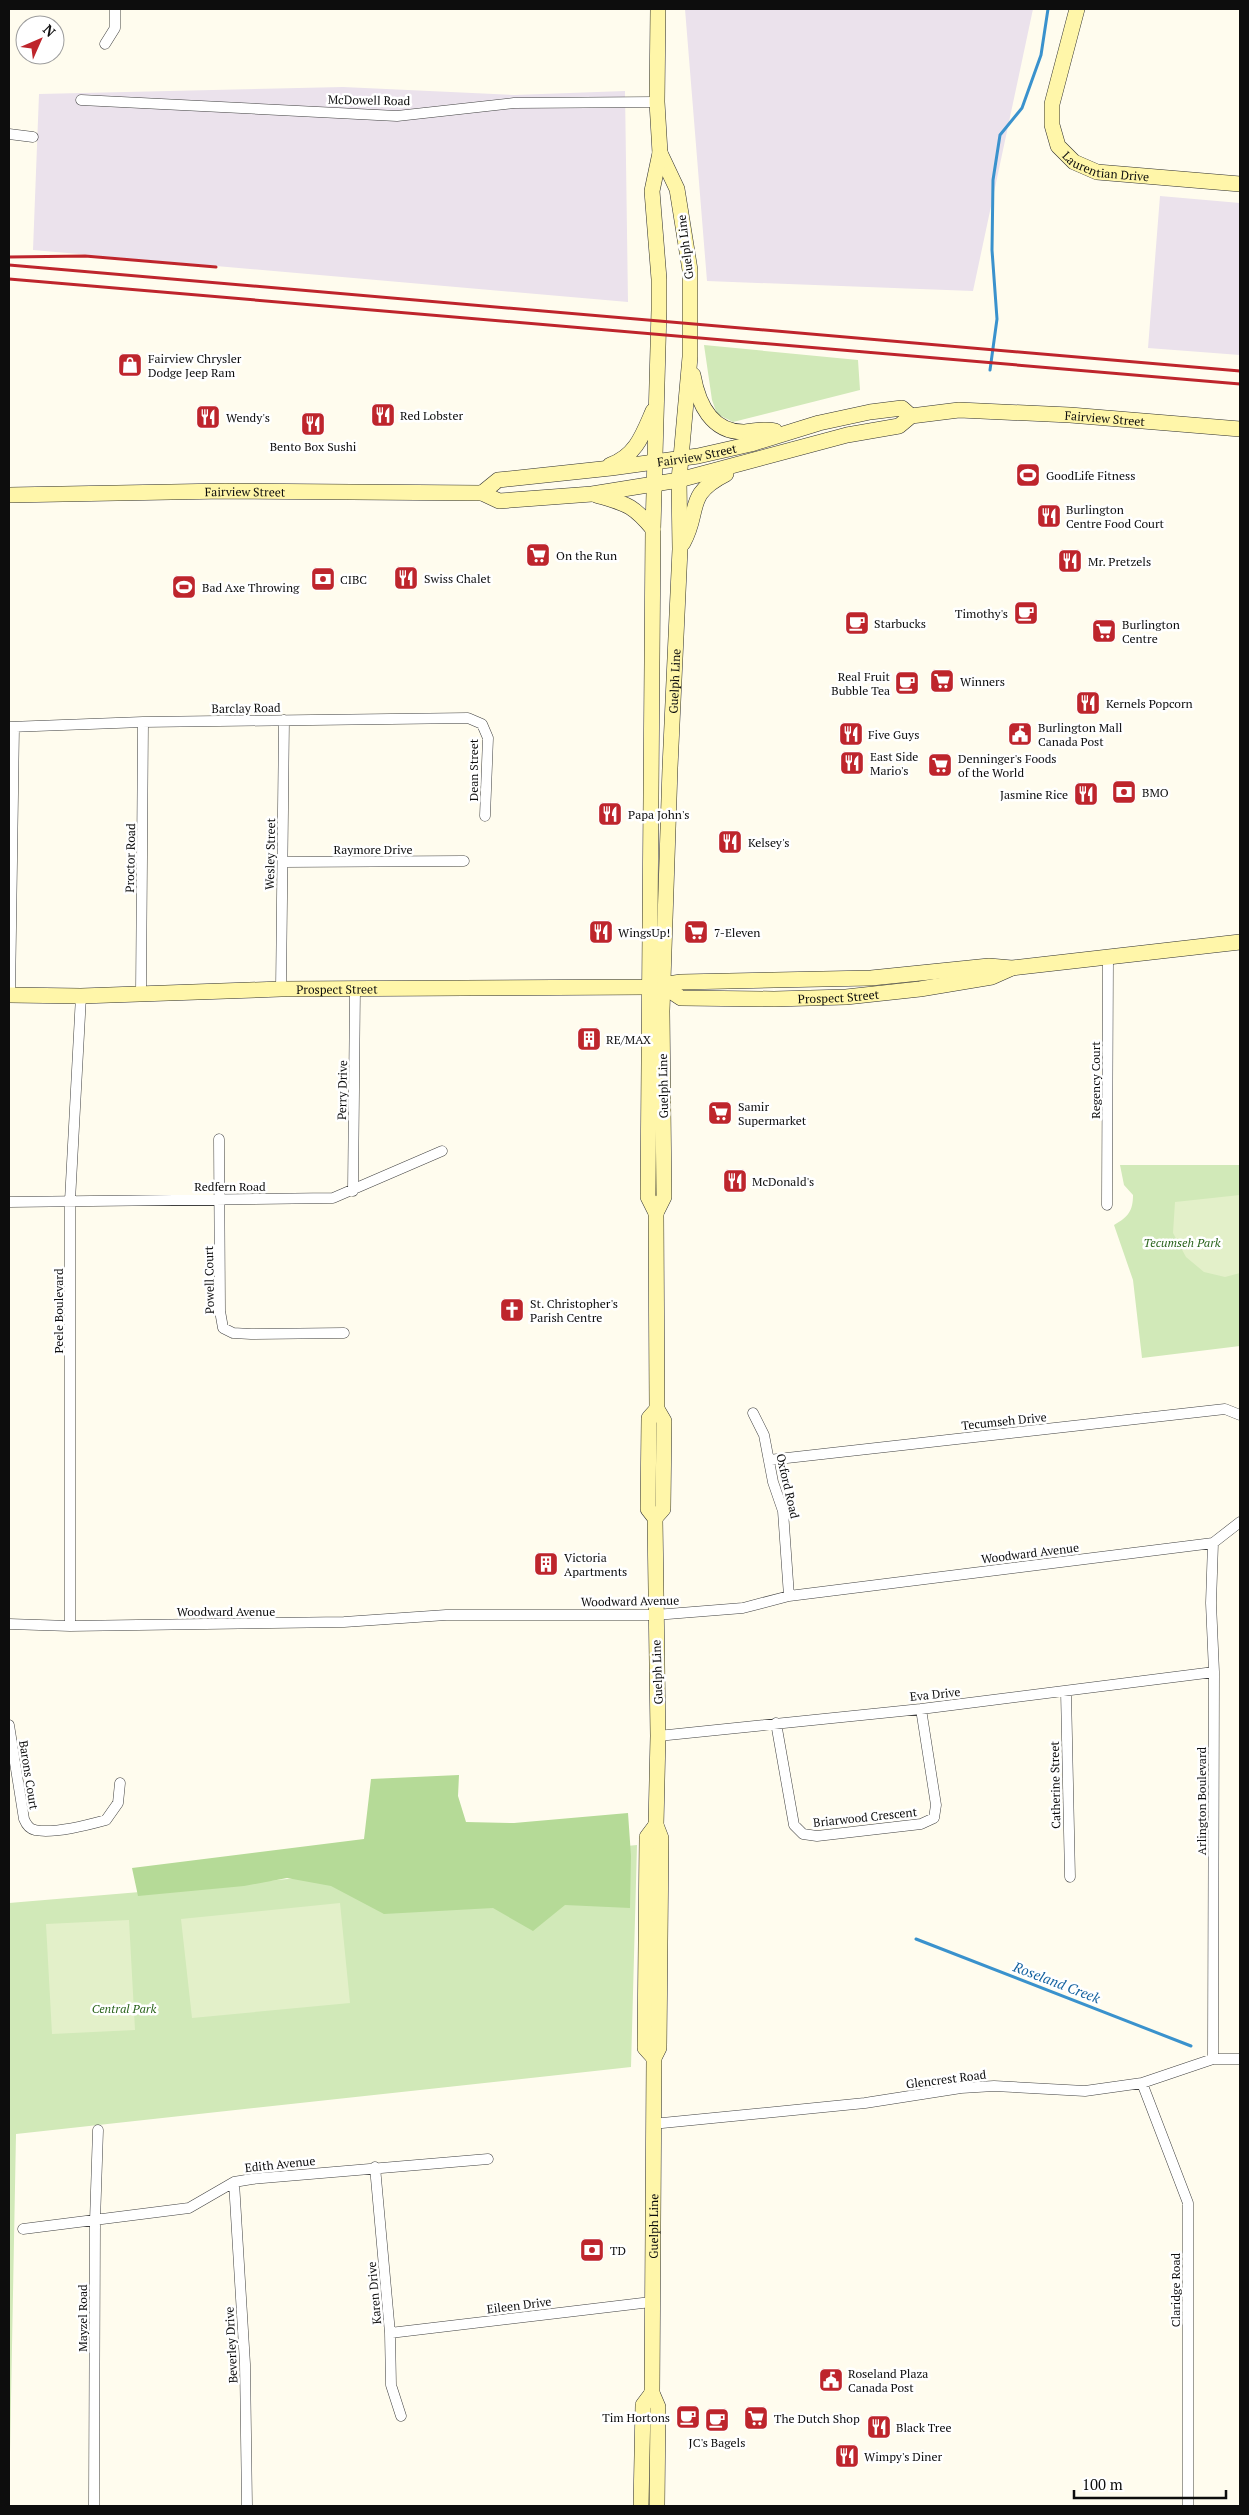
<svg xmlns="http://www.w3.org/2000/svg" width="1249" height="2515" font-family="'PT Serif',serif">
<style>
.industrial{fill:#ebe2ec}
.green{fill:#d1e9b8}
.forest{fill:#b5da97}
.pitch{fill:#e3f0c9}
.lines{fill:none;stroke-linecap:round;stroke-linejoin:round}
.stream{stroke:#3a92cd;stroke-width:3}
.street-casing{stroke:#404040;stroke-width:11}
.secondary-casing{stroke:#2f2f2f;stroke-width:16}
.street{stroke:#fff;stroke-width:10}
.secondary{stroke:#fff6a9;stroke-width:15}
.rail{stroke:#be252c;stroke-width:3}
.labels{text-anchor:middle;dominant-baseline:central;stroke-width:5;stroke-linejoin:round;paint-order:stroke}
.street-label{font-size:12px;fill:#0d0d0d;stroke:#fff}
.poi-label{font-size:12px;fill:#0d0d0d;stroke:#fff;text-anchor:start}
.park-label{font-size:12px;font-style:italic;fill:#2c651e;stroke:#fff}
.water-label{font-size:14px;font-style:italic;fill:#1663a0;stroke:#fff}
</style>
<rect width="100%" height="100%" fill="#fffcee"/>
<path class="industrial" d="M685,9h348l-60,282 -266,-10z
M343,87l171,8 111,-4 3,211 -595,-52 6,-156z
M1160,196l80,7v152l-92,-7z"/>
<path class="green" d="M704,345l154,15 2,30 -127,32 -16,-8 -5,-14z
M1120,1165h120v181l-98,12 -9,-78 -19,-55c14,-8 19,-14 19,-30l-9,-10z
M637,1845l-6,222 -615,67 -7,372v-603l226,-19z"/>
<path class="forest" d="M459,1775l-1,21 8,26 48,1 114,-10 3,43 -1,52 -65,-3 -32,26 -40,-23 -109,6 -53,-28 -44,-8 -43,8 -106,10 -6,-28 232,-29 7,-60z"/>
<path class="pitch" d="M1240,1195v78l-15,4 -21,-5 -18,-15 -13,-24 2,-31z
M340,1903l10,100 -158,15 -11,-99z
M129,1920l6,110 -83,4 -6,-110z"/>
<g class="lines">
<path class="stream" d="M990,370l7,-51 -5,-69 1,-70 7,-45 22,-27 19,-53 7,-46
M916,1939l275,107"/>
<defs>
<path id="street" d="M105,44l10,-16v-19
M81,100l316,16 117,-13 143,-1
M9,134l24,3
M9,727l134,-5 325,-4 14,6 6,14 -3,78
M283,862l181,-1
M281,989l3,-269
M141,994l2,-272
M10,995l4,-268
M219,1139l1,172 3,17 10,5 18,1 93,-1
M353,1191l2,-202
M9,1202l324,-4 109,-47
M1107,1205l1,-249
M753,1413l11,22 9,47 10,29 6,85
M769,1460l456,-51 15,6
M9,1624l61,2 274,-4 102,-7h209l88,-7 46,-12 424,-53 27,-21
M70,1626v-425l11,-205
M1066,1692l4,185
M776,1723l18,102 9,9 14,2 104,-12 13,-6 2,-13 -15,-96
M9,1725l15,94c2,5 5,10 11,11 17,4 53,-5 71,-10l12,-17 2,-20
M658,1736l263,-27 293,-37
M1213,2059l1,-387 -3,-69 2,-60
M1142,2083l46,120v303
M652,2124l213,-21 96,-15 33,-2 91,5 57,-8 71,-24h27
M375,2167l15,166 1,52 10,31
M234,2182l11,182 2,142
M23,2229l166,-21 45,-26 18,-3 236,-20
M390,2333l261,-31
M94,2506l1,-285 3,-91"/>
<g id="secondary">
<path id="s1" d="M1077,9l-25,95v21l6,21 16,16 23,10 143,12"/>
<path d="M693,375c5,28 18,58 52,57 10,-1 20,-4 30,-1"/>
<path d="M610,465c26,-9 33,-31 43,-54"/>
<path id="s2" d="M482,493l16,-13 113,-12 87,-12 53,-12 68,-21 51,-11 32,-4 9,8"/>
<path id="s3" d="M9,495l216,-4 257,2 17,8 93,-7 87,-14 168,-45 52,-9 12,-10 48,-6 111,5 170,14"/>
<path d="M596,495c30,9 36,9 57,34"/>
<path d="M683,543c18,-32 1,-48 43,-69"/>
<path id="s4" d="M663,986l18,12 93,1 72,-2 74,-8 72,-12 18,-8"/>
<path id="s5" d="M9,995l72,1 200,-7 368,-2 32,-5 190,-4 118,-12 23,2 228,-26"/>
<path id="s6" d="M656,1213l8,-16 -2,-186 8,-243 10,-219 -1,-69 11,-123v-87l-13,-81 -17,-36"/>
<path d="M655,1518l8,-9 1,-88 -7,-12 -1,-196 -8,-16 5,-668 6,-219v-31l-7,-88 8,-38 -3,-51 1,-93"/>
<path d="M654,2058l-9,-10 2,-211 9,-12"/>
<path d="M641,2506l2,-101 9,-12"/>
<path id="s7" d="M657,2506l1,-99 -6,-14 2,-335 5,-10 2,-210 -5,-13 2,-89 -3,-218 -7,-9 1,-91 8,-9"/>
</g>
</defs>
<use href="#street" class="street-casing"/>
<use href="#secondary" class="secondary-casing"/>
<use href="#street" class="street"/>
<use href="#secondary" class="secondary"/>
<path class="rail" d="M9,257l76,-1 131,11
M9,265l1231,106
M9,279l1231,105"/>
</g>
<defs>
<symbol id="shop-square" viewBox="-11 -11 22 22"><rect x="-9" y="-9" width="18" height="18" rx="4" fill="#be252c" stroke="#fff"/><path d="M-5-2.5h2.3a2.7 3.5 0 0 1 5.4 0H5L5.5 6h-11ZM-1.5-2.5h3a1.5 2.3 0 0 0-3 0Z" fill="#fff"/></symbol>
<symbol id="restaurant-square" viewBox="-11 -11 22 22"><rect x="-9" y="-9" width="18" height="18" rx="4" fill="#be252c" stroke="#fff"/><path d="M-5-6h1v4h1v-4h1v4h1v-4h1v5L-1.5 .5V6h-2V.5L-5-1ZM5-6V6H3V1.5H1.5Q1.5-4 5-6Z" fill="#fff"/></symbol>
<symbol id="stadium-square" viewBox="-11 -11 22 22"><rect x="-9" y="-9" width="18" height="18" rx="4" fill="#be252c" stroke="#fff"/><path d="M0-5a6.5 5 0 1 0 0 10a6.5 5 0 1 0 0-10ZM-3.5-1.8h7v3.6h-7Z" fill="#fff"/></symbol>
<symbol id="supermarket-square" viewBox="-11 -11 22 22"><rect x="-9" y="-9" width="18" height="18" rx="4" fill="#be252c" stroke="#fff"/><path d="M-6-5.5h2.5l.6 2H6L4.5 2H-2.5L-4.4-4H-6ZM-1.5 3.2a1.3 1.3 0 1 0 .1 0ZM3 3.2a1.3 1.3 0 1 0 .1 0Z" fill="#fff"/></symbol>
<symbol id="bank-square" viewBox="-11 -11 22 22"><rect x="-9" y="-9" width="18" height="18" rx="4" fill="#be252c" stroke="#fff"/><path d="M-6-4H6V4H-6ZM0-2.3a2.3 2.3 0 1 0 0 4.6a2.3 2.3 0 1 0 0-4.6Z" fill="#fff"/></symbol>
<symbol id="cafe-square" viewBox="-11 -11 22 22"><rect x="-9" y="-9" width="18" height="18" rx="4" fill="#be252c" stroke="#fff"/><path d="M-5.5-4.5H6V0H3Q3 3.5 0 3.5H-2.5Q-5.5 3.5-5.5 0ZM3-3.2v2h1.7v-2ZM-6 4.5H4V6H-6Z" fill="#fff"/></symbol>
<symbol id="civic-square" viewBox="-11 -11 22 22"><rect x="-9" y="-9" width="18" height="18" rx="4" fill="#be252c" stroke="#fff"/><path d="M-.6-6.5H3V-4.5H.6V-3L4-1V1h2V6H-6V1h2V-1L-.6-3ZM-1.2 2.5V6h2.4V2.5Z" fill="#fff"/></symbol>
<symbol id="building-square" viewBox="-11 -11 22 22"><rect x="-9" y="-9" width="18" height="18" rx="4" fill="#be252c" stroke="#fff"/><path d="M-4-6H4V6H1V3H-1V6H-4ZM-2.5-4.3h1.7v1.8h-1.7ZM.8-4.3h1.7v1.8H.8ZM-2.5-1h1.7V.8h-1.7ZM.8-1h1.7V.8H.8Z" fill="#fff"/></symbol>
<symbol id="church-square" viewBox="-11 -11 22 22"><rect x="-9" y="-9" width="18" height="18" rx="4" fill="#be252c" stroke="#fff"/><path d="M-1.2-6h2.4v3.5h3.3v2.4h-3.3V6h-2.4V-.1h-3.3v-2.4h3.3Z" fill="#fff"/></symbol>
</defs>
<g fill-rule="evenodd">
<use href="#shop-square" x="116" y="351" width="28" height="28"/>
<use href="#restaurant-square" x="369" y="401" width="28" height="28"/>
<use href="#restaurant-square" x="194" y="403" width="28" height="28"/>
<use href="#restaurant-square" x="299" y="410" width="28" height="28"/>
<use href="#stadium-square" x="1014" y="461" width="28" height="28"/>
<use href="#restaurant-square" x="1035" y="502" width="28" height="28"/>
<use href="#supermarket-square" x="524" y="541" width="28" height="28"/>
<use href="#restaurant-square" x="1056" y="547" width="28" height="28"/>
<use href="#restaurant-square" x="392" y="564" width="28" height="28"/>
<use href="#bank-square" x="309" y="565" width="28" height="28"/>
<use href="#stadium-square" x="170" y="573" width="28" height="28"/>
<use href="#cafe-square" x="1012" y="599" width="28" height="28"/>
<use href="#cafe-square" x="843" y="609" width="28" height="28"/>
<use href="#supermarket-square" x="1090" y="617" width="28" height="28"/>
<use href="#supermarket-square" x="928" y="667" width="28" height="28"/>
<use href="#cafe-square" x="893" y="669" width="28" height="28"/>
<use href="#restaurant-square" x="1074" y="689" width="28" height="28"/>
<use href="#restaurant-square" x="837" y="720" width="28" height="28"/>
<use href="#civic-square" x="1006" y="720" width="28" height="28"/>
<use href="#restaurant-square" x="838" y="749" width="28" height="28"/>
<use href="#supermarket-square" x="926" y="751" width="28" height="28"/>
<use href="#bank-square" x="1110" y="778" width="28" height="28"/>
<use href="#restaurant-square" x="1072" y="780" width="28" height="28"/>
<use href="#restaurant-square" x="596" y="800" width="28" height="28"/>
<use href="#restaurant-square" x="716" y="828" width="28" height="28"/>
<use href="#restaurant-square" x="587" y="918" width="28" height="28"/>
<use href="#supermarket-square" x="682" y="918" width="28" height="28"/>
<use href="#building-square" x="575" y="1025" width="28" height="28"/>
<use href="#supermarket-square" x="706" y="1099" width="28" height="28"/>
<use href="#restaurant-square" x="721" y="1167" width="28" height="28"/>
<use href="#church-square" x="498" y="1296" width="28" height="28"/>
<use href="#building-square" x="532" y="1550" width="28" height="28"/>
<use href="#bank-square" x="578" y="2236" width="28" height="28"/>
<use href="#civic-square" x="817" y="2366" width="28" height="28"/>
<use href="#cafe-square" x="674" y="2403" width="28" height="28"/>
<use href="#supermarket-square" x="742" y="2404" width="28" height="28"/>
<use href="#cafe-square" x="703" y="2406" width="28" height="28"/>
<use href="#restaurant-square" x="865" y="2413" width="28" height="28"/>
<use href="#restaurant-square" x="833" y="2442" width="28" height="28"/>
</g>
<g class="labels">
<g class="street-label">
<text transform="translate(369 100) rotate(1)">McDowell Road</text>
<text stroke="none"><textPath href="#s1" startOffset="196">Laurentian Drive</textPath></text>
<text transform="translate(685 247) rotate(-97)">Guelph Line</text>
<text stroke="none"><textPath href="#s3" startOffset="1110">Fairview Street</textPath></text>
<text stroke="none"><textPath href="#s2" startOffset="221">Fairview Street</textPath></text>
<text stroke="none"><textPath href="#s3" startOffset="236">Fairview Street</textPath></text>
<text stroke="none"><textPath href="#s6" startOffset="534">Guelph Line</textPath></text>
<text transform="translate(246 708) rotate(-1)">Barclay Road</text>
<text transform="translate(473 770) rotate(-90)">Dean Street</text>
<text x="373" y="849">Raymore Drive</text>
<text transform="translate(270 854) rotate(-89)">Wesley Street</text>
<text transform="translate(130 858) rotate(-89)">Proctor Road</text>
<text stroke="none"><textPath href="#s5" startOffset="328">Prospect Street</textPath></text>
<text stroke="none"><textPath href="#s4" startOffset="179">Prospect Street</textPath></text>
<text transform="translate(1095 1080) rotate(-90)">Regency Court</text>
<text transform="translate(663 1086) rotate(-91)">Guelph Line</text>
<text transform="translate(342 1090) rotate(-89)">Perry Drive</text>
<text x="230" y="1186">Redfern Road</text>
<text transform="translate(209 1280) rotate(-91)">Powell Court</text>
<text transform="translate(58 1311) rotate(-90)">Peele Boulevard</text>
<text transform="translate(1004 1421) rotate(-6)">Tecumseh Drive</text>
<text transform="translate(788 1486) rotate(77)">Oxford Road</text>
<text transform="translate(1030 1553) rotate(-7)">Woodward Avenue</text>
<text transform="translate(630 1601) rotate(-1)">Woodward Avenue</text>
<text x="226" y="1611">Woodward Avenue</text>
<text transform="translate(657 1672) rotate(-92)">Guelph Line</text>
<text transform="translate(935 1694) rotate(-6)">Eva Drive</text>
<text transform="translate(29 1775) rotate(81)">Barons Court</text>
<text transform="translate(1055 1785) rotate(-91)">Catherine Street</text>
<text transform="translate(1201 1801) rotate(-90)">Arlington Boulevard</text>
<text transform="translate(865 1817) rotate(-6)">Briarwood Crescent</text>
<text transform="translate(946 2079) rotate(-7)">Glencrest Road</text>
<text transform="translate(280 2164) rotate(-6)">Edith Avenue</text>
<text stroke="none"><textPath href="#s7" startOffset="281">Guelph Line</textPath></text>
<text transform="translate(1175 2290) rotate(-90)">Claridge Road</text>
<text transform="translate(374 2293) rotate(-95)">Karen Drive</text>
<text transform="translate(519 2305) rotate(-7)">Eileen Drive</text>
<text transform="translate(82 2318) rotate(-90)">Mayzel Road</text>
<text transform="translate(231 2345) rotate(-93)">Beverley Drive</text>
</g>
<g class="poi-label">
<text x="148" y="358">Fairview Chrysler<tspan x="148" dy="14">Dodge Jeep Ram</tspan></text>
<text x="400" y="415">Red Lobster</text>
<text x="226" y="417">Wendy's</text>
<text x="313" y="446" text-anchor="middle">Bento Box Sushi</text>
<text x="1046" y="475">GoodLife Fitness</text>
<text x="1066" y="509">Burlington<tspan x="1066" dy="14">Centre Food Court</tspan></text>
<text x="556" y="555">On the Run</text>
<text x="1088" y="561">Mr. Pretzels</text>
<text x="424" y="578">Swiss Chalet</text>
<text x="340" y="579">CIBC</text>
<text x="202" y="587">Bad Axe Throwing</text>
<text x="1008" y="613" text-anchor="end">Timothy's</text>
<text x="874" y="623">Starbucks</text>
<text x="1122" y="624">Burlington<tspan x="1122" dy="14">Centre</tspan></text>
<text x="890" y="676" text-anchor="end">Real Fruit<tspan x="890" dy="14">Bubble Tea</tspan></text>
<text x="960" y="681">Winners</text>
<text x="1106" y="703">Kernels Popcorn</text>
<text x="1038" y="727">Burlington Mall<tspan x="1038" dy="14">Canada Post</tspan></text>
<text x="868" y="734">Five Guys</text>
<text x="870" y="756">East Side<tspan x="870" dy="14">Mario's</tspan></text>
<text x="958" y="758">Denninger's Foods<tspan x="958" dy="14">of the World</tspan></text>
<text x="1142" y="792">BMO</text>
<text x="1068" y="794" text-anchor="end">Jasmine Rice</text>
<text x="628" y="814">Papa John's</text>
<text x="748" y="842">Kelsey's</text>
<text x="618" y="932">WingsUp!</text>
<text x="714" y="932">7-Eleven</text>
<text x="606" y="1039">RE/MAX</text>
<text x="738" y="1106">Samir<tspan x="738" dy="14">Supermarket</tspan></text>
<text x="752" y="1181">McDonald's</text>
<text x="530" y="1303">St. Christopher's<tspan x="530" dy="14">Parish Centre</tspan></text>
<text x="564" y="1557">Victoria<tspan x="564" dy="14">Apartments</tspan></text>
<text x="610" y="2250">TD</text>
<text x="848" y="2373">Roseland Plaza<tspan x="848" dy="14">Canada Post</tspan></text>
<text x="670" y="2417" text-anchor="end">Tim Hortons</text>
<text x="774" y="2418">The Dutch Shop</text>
<text x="896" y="2427">Black Tree</text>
<text x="717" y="2442" text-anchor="middle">JC's Bagels</text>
<text x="864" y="2456">Wimpy's Diner</text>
</g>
<g class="park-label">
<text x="1182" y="1242">Tecumseh Park</text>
<text x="124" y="2008">Central Park</text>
</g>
<g class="water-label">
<text transform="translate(1057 1982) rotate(21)">Roseland Creek</text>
</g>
</g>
<rect width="1249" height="2515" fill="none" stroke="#0d0d0d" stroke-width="20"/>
<g transform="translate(40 40) rotate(45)"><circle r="24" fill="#ffffff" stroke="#9e9e9e"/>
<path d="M0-4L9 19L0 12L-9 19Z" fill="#be252c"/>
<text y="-8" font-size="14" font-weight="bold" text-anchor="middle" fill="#0d0d0d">N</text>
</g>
<path d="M1074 2490v8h152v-8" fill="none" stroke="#0d0d0d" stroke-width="2.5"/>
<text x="1082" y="2490" font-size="15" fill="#0d0d0d" stroke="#ffffff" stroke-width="4" paint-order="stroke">100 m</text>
</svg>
